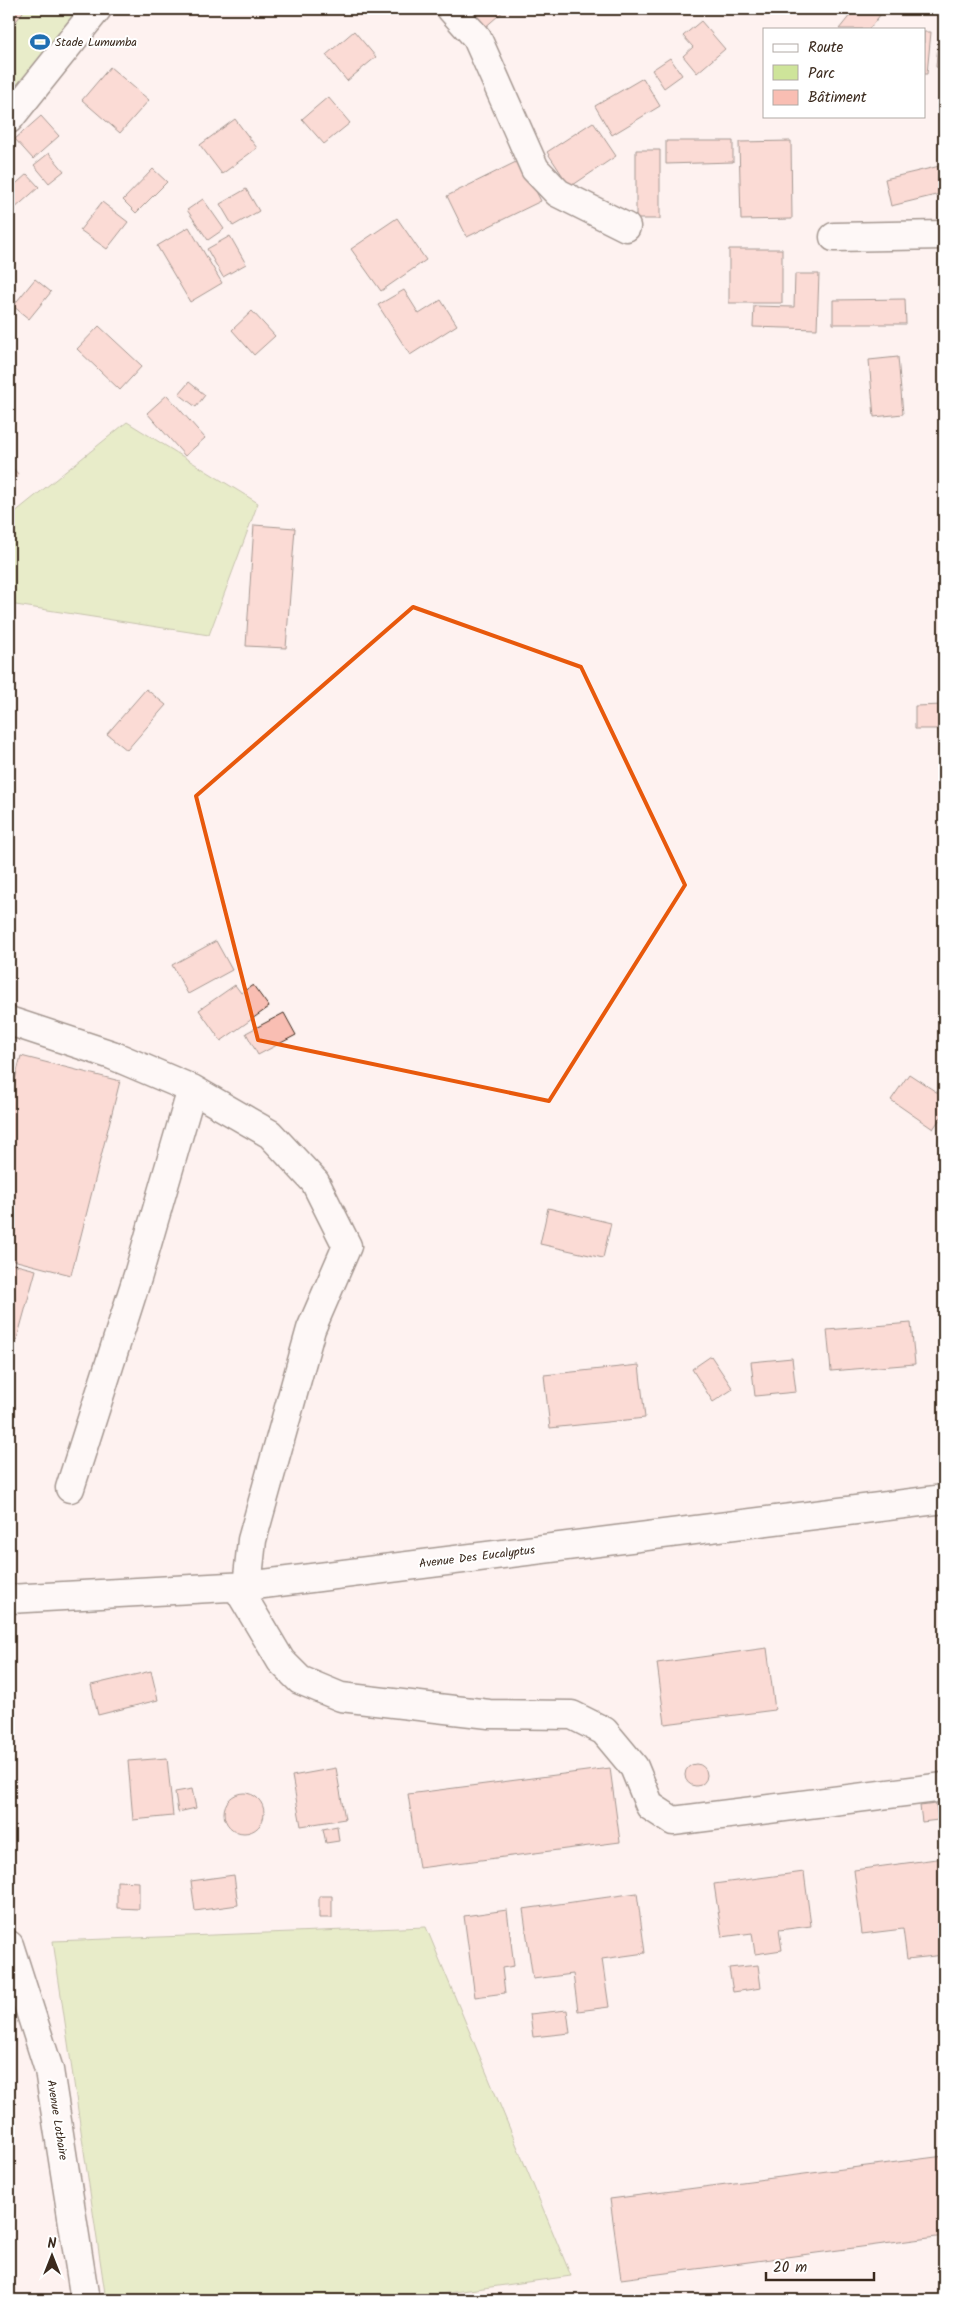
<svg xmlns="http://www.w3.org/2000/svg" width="953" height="2309" font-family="Kalam,sans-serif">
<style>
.green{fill:#cee49a;stroke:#84875c}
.building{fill:#f9beb3;stroke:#3b2a1e}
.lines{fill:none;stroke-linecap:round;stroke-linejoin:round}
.minor-casing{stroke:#3b2a1e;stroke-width:31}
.minor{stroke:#fff;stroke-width:28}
.marked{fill:none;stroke:#e8590c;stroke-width:4;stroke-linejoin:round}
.labels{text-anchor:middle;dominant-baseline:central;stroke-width:4;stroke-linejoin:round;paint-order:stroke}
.poi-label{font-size:12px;fill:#3b2a1e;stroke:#fff;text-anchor:start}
.street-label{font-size:12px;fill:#3b2a1e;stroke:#fff}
</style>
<rect width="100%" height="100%" fill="#fef2f0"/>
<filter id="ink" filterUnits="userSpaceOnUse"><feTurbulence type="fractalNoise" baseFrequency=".02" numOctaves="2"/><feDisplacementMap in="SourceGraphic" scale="10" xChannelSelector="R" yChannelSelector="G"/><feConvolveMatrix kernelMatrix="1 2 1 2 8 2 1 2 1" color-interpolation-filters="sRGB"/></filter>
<g filter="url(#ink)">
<path class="green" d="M9,9h88l-88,112z
M127,422l131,81 -49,132 -200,-31v-87z
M426,1927l145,349 -175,24h-290l-53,-359z"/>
<path class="building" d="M9,9h16l-16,22z
M466,9h40l-23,20z
M798,9h13l-7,6z
M855,9h30l-16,20h-30z
M941,9h3v59l-8,-1z
M701,21l24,28 -28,24 -14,-17 10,-9 -10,-11z
M354,31l22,26 -29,24 -21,-26z
M924,32h7l-4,42h-3z
M670,58l12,17 -18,13 -12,-18z
M110,67l39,33 -29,33 -38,-33z
M643,78l17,28 -48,29 -17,-29z
M328,97l22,26 -26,21 -22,-25z
M41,116l18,20 -26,23 -18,-20z
M235,119l22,29 -35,26 -22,-29z
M593,122l23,34 -46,31 -23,-35z
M666,141h67v21l-67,2z
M791,141l1,78 -51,1 -2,-78z
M636,150h24v69h-24z
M49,153l15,18 -15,12 -15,-18z
M520,160l21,41 -74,36 -20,-41z
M944,165v28l-53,13 -6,-27z
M153,169l14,13 -31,31 -13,-13z
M27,174l12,13 -26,23 -4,-5v-15z
M246,189l13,22 -26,15 -13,-22z
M203,199l21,30 -16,11 -21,-30z
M102,202l26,20 -21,27 -27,-19z
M397,218l29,42 -45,31 -30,-42z
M189,227l33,56 -32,19 -33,-56z
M230,236l16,28 -23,13 -16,-28z
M729,249h53v54h-53z
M795,274h24l-2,55 -64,-2 1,-21 40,1z
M35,279l16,13 -22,27 -16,-13z
M404,290l15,24 22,-14 16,25 -47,30 -32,-50z
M905,299l1,25h-73v-24z
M252,311l23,25 -21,19 -22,-25z
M99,326l43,40 -22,24 -43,-41z
M898,357l5,57 -29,3 -5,-57z
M189,382l16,13 -9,12 -17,-13z
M167,395l38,43 -20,18 -38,-43z
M9,464l10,11 -10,9z
M944,478v21h-1l-4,-20z
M254,525l41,3 -9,120 -40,-2z
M146,689l20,16 -39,45 -20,-16z
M944,705v24h-29v-23z
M216,941l16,29 -44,24 -16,-29z
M235,985l6,8 12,-8 16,22 -48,34 -22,-31z
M284,1013l12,22 -38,20 -12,-22z
M21,1056l99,25 -49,194 -62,-16v-156z
M909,1074l35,23v16l-11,16 -42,-29z
M548,1208l63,15 -8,35 -63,-14z
M9,1263l27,7 -24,87 -3,-1z
M911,1323l4,41 -84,7 -4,-41z
M711,1356l22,33 -20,13 -21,-33z
M792,1358l4,34 -41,4 -4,-34z
M639,1365l6,53 -95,10 -6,-53z
M767,1648l8,62 -110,14 -8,-61z
M151,1671l7,29 -60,15 -7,-30z
M167,1758l6,58 -40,4 -5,-59z
M685 1775a11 11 0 1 1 22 0a11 11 0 1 1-22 0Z
M336,1768l9,51 -44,7 -9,-50z
M610,1768l10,74 -201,26 -11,-74z
M192,1789l4,19 -18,4 -3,-20z
M224 1813a20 20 0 1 1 40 0a20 20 0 1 1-40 0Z
M936,1804l2,16 -16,2 -2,-16z
M337,1826l2,15 -13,2 -3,-14z
M944,1858v97l-37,4 -4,-30 -41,5 -8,-64z
M804,1872l7,54 -32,4 3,20 -27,4 -3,-21 -30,4 -8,-53z
M234,1875l4,30 -43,6 -4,-30z
M117,1881l22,1v27l-22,-1z
M637,1893l8,60 -43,6 7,48 -31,4 -5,-37 -40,5 -10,-70z
M319,1896h13v22h-13z
M507,1910l7,56 -12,2 3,25 -30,4 -11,-81z
M758,1965l3,23 -28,4 -4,-24z
M567,2010l3,23 -37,4 -3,-23z
M944,2156v80l-323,43 -11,-80z"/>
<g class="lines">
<defs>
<path id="minor" d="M451,9l26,29 58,131 23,24 68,34
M9,119l88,-110
M834,237l110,-2
M9,1021l103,34 80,34 78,45 45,48 32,64 -36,83 -59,211 -5,46
M70,1488l68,-213 54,-186
M237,1587l44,74 19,19 41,17 148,17 83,1 32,16 30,36 16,39 23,15 271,-34
M9,1599l238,-13 697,-87
M9,1945l40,125 36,230"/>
</defs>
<use href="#minor" class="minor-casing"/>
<use href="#minor" class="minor"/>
</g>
</g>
<path d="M0 0H953V2309H0ZM413,607l168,60 104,218 -136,216 -291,-61 -62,-244z" fill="#fef2f0" fill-opacity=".55" fill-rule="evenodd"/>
<path class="marked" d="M413,607l168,60 104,218 -136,216 -291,-61 -62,-244z"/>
<defs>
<symbol id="stadium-bare" viewBox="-9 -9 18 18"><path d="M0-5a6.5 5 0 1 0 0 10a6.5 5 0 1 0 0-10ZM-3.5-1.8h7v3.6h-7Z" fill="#1f6fb2" stroke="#fff" stroke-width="2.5" paint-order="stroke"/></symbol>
</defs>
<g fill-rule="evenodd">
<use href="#stadium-bare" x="26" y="28" width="28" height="28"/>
</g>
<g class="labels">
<g class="poi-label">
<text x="55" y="42">Stade Lumumba</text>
</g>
<g class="street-label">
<text transform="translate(477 1557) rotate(-7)">Avenue Des Eucalyptus</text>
<text transform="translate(57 2120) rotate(81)">Avenue Lothaire</text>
</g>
</g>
<rect width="953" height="2309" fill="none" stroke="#fff" stroke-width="30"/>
<rect x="15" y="15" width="923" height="2279" fill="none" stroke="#3b2a1e" stroke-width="2" filter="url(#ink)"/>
<rect x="763" y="28" width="162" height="90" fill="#ffffff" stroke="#b1aaa5"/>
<rect x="773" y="44" width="25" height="8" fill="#ffffff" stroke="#b1aaa5"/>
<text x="808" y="52" font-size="15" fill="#3b2a1e">Route</text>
<rect x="773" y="65" width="25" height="15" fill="#cee49a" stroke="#b1aaa5"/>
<text x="808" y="78" font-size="15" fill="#3b2a1e">Parc</text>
<rect x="773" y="90" width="25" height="15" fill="#f9beb3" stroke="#b1aaa5"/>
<text x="808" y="102" font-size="15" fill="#3b2a1e">Bâtiment</text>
<g transform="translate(52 2256)" stroke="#ffffff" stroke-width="4" paint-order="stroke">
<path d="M0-4L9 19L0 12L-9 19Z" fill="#3b2a1e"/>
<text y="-8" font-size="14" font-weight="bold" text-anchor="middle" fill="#3b2a1e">N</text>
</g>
<path d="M766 2272v8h108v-8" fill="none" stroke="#3b2a1e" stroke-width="2.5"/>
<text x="773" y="2272" font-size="15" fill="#3b2a1e" stroke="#ffffff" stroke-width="4" paint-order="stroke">20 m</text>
</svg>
